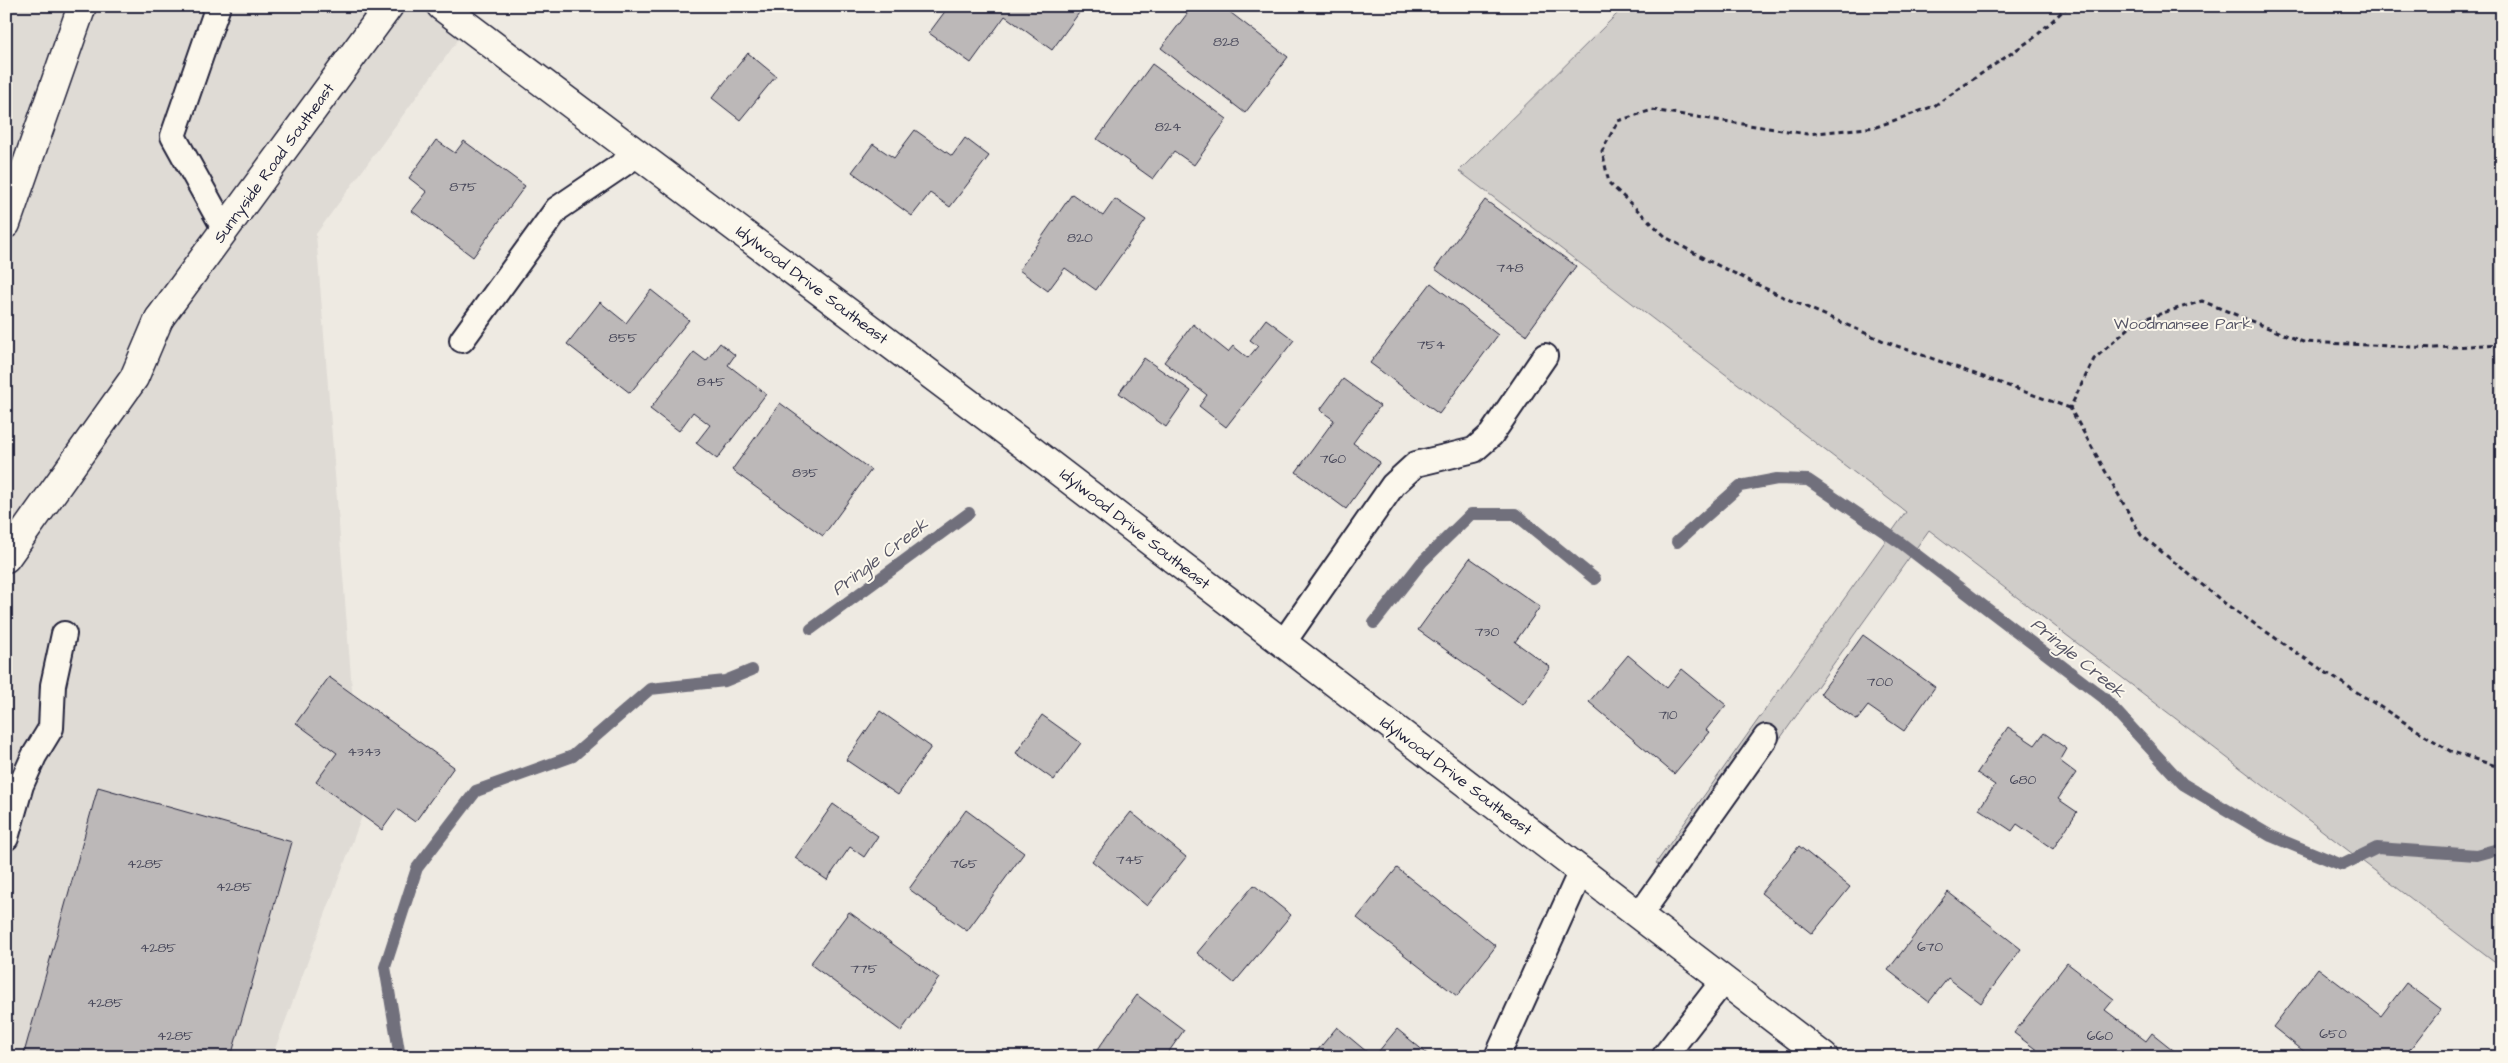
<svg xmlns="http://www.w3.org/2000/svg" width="2508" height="1063" font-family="'Architects Daughter',sans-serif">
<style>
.built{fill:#dfdbd5}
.green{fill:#d0cdc9;stroke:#797882}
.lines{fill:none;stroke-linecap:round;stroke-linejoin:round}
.stream{stroke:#716f7c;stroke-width:12}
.building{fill:#bcb8b8;stroke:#22223b}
.lane-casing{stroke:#22223b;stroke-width:28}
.secondary-casing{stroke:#22223b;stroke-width:31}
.primary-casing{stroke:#22223b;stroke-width:31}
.path{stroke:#22223b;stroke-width:3;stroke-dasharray:5 4;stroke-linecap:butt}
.lane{stroke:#fbf7ec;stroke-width:24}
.secondary{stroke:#fbf7ec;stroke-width:28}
.primary{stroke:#fbf7ec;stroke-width:28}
.labels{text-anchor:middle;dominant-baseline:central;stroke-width:4;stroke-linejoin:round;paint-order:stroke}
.number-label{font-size:14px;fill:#48485a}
.street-label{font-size:16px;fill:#22223b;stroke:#fbf7ec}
.park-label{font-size:16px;fill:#565566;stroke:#fbf7ec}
.water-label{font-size:18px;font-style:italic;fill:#575666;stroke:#fbf7ec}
</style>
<rect width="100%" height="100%" fill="#eeeae2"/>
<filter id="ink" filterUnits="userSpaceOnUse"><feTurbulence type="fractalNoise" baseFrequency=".02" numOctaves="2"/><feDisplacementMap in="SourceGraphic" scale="10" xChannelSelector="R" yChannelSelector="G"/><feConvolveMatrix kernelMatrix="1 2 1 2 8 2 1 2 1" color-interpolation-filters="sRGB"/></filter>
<g filter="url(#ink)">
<path class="built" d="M6,6h477l-167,228 46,582 -90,241h-266z"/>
<path class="green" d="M1625,6h877v962l-573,-438 -250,350 -23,-17 250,-351 -447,-341z"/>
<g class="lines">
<path class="stream" d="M1677,542l63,-56 37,-7 31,1 93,63 203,155 79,86 88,52 71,29 35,-17 99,7 26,-7
M1374,623l48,-61 49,-48h44l80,65
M811,629l158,-116
M400,1057l-15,-90 32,-99 59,-77 97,-35 77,-67 75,-8 27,-11"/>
</g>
<path class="building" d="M949,6h135l-32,44 -47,-34 -34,47 -42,-30z
M1193,6h29l66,51 -43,56 -84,-65z
M748,53l28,23 -36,44 -28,-22z
M1152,64l75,55 -33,46 -20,-14 -21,28 -56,-40z
M915,130l37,26 13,-18 24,18 -39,51 -20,-14 -18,23 -60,-44 21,-28 21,14z
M436,140l19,13 9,-12 61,45 -52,71 -61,-46 15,-19 -18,-14z
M1072,194l31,22 12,-17 31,21 -50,70 -31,-22 -17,23 -29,-21z
M1485,200l91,66 -50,69 -91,-66z
M1431,283l67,52 -59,79 -69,-51z
M651,290l38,30 -59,73 -63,-49 33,-42 26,21z
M1266,319l28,21 -68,87 -27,-21 8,-11 -43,-33 29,-38 35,28 5,-6 15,12 10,-12 -8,-6z
M720,343l15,12 -7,10 38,29 -49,65 -21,-16 14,-18 -17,-13 -14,19 -29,-22 44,-57 12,9z
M1144,358l47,33 -25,36 -47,-34z
M1343,379l37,27 -27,37 27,19 -34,47 -50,-37 38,-52 -14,-10z
M780,403l91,67 -48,66 -91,-66z
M1470,558l70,49 -25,35 35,25 -27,38 -105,-75z
M1863,635l72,52 -31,44 -36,-25 -11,14 -37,-26z
M1628,655l39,33 15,-19 44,36 -20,25 3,2 -35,42 -85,-72z
M329,677l125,90 -39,55 -18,-13 -15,21 -66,-48 21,-29 -41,-30z
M880,711l51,36 -33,48 -52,-35z
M1042,715l39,28 -27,37 -38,-27z
M2008,727l27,18 9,-12 23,16 -7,12 16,12 -18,26 19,13 -24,37 -36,-25 -5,7 -33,-22 16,-24 -18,-12z
M98,787l194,55 -61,215h-193l-14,-4z
M833,804l45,32 -14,21 -14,-10 -23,33 -32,-22z
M966,810l58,43 -57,78 -58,-42z
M1131,812l55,45 -39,49 -55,-45z
M1799,846l51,41 -38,47 -51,-41z
M1397,868l99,78 -39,50 -100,-78z
M1254,885l37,30 -57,68 -37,-30z
M1948,892l73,57 -40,54 -33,-25 -19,24 -41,-32z
M849,912l90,66 -38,53 -91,-67z
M2067,963l47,36 -9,11 41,31 6,-8 30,24h-136l-32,-24z
M2318,968l63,48 25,-33 35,26 -37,48h-93l-38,-30z
M1137,995l47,35 -19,27h-73z
M1337,1027l36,30h-61z
M1397,1029l34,28h-57z"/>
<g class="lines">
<defs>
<path id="lane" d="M218,6l-45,130 52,94
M462,340l95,-131 81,-55
M1283,643l110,-158 23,-21 58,-14 17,-15 54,-79
M6,838l15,-53 13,-29 17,-28 2,-43 11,-51
M1639,916l127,-179
M1497,1057l84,-186
M1664,1057l60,-77"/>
<path id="secondary" d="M441,6l586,441 797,610
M159,319l230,-313"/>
<path id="primary" d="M6,224l76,-218
M6,558l128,-180 25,-59"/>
</defs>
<use href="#lane" class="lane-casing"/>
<use href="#secondary" class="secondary-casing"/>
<use href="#primary" class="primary-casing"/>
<path class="path" d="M2068,6l-33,31 -101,69 -58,21 -69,7 -155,-24 -34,11 -16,30 7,32 58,55 42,23 72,35 105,46 184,66
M2502,344l-67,4 -132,-6 -101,-41 -65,20 -43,38 -24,49 71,127 86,70 98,67 125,79 52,17"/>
<use href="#lane" class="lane"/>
<use href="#secondary" class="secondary"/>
<use href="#primary" class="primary"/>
</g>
</g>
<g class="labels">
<g class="number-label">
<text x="1226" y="42">828</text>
<text x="1168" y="127">824</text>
<text x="463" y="187">875</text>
<text x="1080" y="238">820</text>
<text x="1510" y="268">748</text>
<text x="623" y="338">855</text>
<text x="1431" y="345">754</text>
<text x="711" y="382">845</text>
<text x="1333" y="459">760</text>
<text x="805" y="473">835</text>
<text x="1487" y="632">730</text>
<text x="1880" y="682">700</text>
<text x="1668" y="715">710</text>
<text x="364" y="752">4343</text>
<text x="2023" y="780">680</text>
<text x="1130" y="860">745</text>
<text x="145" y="864">4285</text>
<text x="964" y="864">765</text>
<text x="234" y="887">4285</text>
<text x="1930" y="947">670</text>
<text x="158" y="948">4285</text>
<text x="864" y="969">775</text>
<text x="105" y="1003">4285</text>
<text x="2333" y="1034">650</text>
<text x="175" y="1036">4285</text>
<text x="2100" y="1036">660</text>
</g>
<g class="street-label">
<text transform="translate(274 163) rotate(-54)">Sunnyside Road Southeast</text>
<text transform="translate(812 285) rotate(37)">Idylwood Drive Southeast</text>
<text transform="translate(1135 529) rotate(38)">Idylwood Drive Southeast</text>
<text transform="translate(1456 776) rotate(37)">Idylwood Drive Southeast</text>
</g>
<g class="park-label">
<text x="2183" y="324">Woodmansee Park</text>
</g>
<g class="water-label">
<text transform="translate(880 557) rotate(-37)">Pringle Creek</text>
<text transform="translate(2078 658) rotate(39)">Pringle Creek</text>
</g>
</g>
<rect width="2508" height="1063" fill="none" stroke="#fbf7ec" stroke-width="25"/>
<rect x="12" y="12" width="2483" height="1038" fill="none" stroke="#22223b" stroke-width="2" filter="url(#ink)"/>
</svg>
